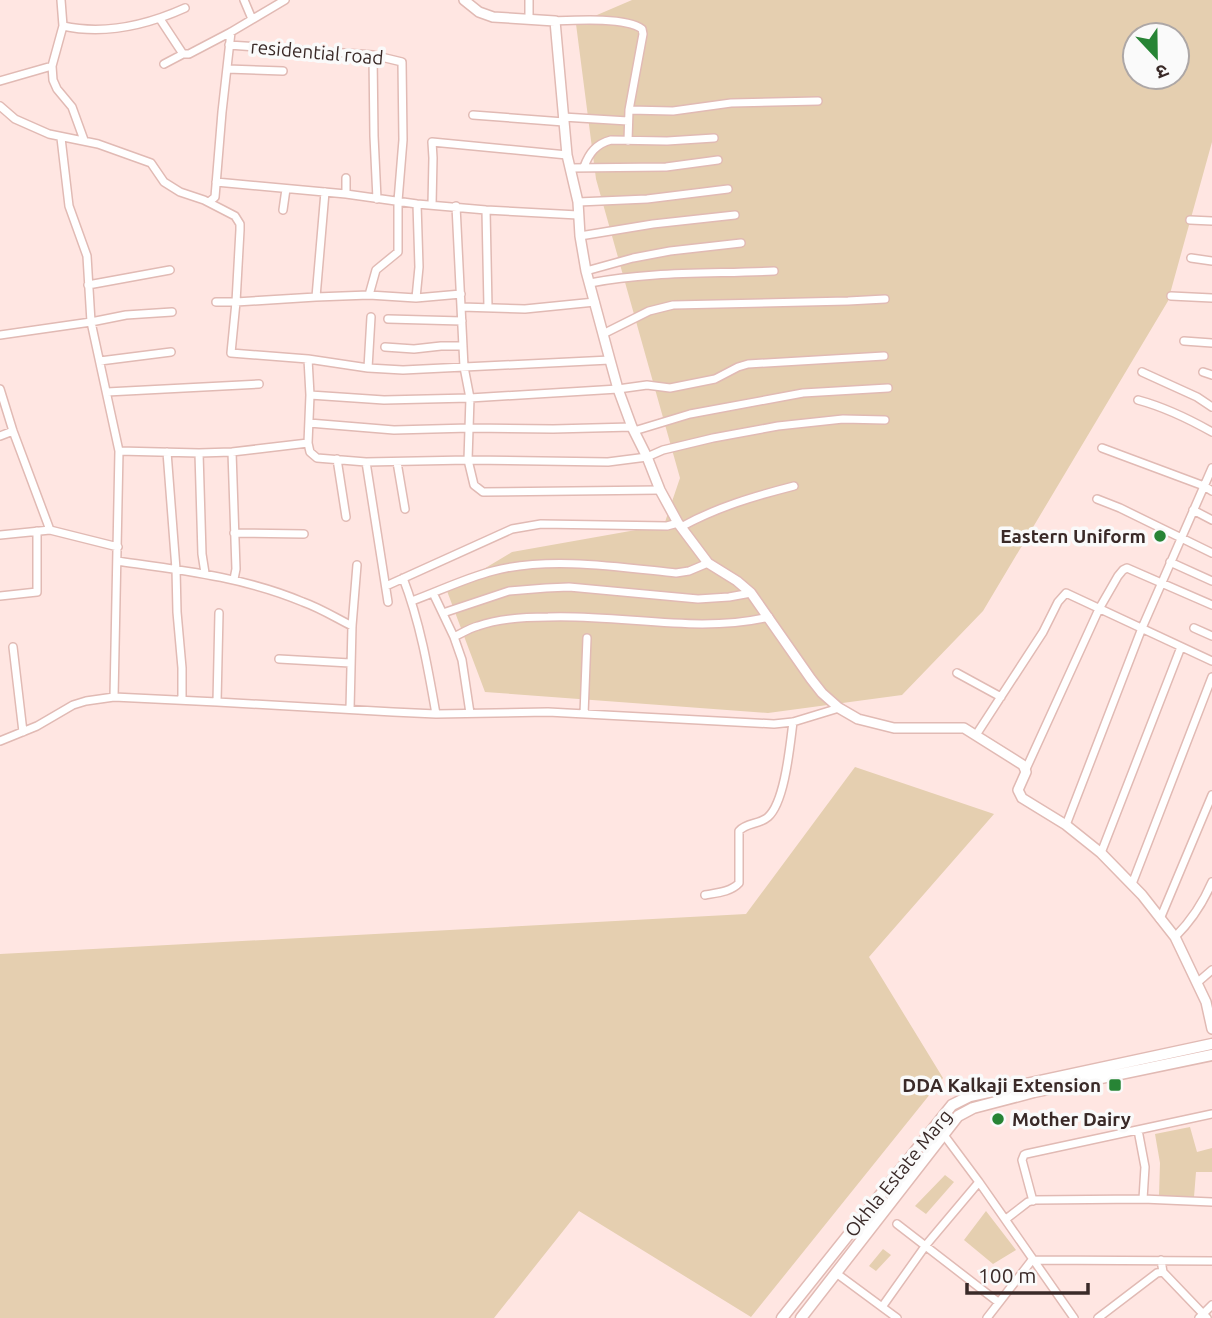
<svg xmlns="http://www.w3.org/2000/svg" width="1212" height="1318" font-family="Ubuntu,'Noto Sans Devanagari',sans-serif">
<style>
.green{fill:#e5cfb0;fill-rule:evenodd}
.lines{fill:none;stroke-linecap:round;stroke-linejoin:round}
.minor-casing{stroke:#e1bab4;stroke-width:10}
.tertiary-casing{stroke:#e1bab4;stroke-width:12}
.secondary-casing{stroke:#e1bab4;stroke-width:13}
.minor{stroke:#fff;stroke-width:7}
.tertiary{stroke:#fff;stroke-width:9}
.secondary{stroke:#fff;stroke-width:10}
.poi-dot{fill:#278435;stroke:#fafafa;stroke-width:2.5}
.labels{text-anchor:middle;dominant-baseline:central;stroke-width:7;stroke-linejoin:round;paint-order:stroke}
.street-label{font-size:19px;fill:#3a2a28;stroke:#fafafa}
.poi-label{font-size:19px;font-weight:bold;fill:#3a2a28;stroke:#fafafa;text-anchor:end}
</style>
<rect width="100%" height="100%" fill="#ffe6e2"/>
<path class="green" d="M632,0h580v142l-44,159 -185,310 -81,84 -134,18 -283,-21 -38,-101 65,-39 152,-27 16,-47 -84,-299 -20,-155zM1135,35h42v42h-42z
M855,767l139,47 -125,143 74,121 -192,239 -172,-106 -85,107h-494v-364l746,-40z
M1190,1127l7,25 15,-4v24h-16l-2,25 -35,-1 1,-33 -5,-29z
M945,1175l9,7 -28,32 -11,-8z
M986,1211l30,39 -23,14 -29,-24z
M883,1249l8,6 -15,16 -7,-5z"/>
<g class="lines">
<defs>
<path id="minor" d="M61,0l2,26 -11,40 1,14 4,9 15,18 12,33
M244,0l8,19
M529,0v19
M160,19l23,35
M555,21c21,-1 71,-4 87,8l1,5 -14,76 -1,31
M63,26c41,9 84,-1 122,-18
M229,45l144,10 29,7 1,78 -5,61v51l-22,18 -7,25
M373,55l1,81 3,63
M164,64l19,-10h6l42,-22 54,-32
M227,69l56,2
M0,81l52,-15
M0,106l15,13 34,15 49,10 53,19 13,19 16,10 24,8 31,16 5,8v6l-4,72 -5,51 77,6 60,9 35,2 207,-10
M629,110l44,1 58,-8 87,-2
M473,115l91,7
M563,117l65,4
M61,138l8,68 18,50 4,66 28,129 -5,246
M584,167c5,-14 12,-23 27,-27l56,1 47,-3
M570,168l96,-1 52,-7
M346,178v16
M216,182l130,12 71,10 69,6 92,5
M209,202l6,-5 7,-85 9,-80
M578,202l69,-3 81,-10
M432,205l1,-47 -1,-16 135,13
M456,206l8,161 6,31 -2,62 6,25 9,7 177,-2
M283,210l3,-21
M486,210l2,97
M1190,220l22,1
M580,236l73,-12 82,-9
M1191,258l21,3
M586,271l47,-13 37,-7 71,-8
M590,283c60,-12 123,-9 184,-12
M88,285l82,-15
M1171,296l41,2
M316,297l9,-105
M416,298l3,-31 -2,-63
M216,302h20l80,-5 53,-2 47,3 45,-4
M461,307l64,2 70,-7
M388,319l74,2
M603,334l46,-23 24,-6 175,-4 37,-2
M0,335l91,-13 35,-7 46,-3
M1184,341l28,2
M385,347l29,2 27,-3h22
M308,359l2,36 -2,48 2,9 7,6 49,4 102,-2 140,2 39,-5 16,-7 50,-12 65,-12 65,-7 42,1
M100,361l71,-9
M368,368l3,-51
M1142,372l55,25 15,10
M1203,372l9,3
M0,389l13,42 37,99
M107,392l152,-8
M310,395l74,5 86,-2 148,-9 29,-4 23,3 45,-9 23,-12 10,-3 136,-8
M1138,400c26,7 51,19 74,32
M309,423l85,7 76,-2 83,1 79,-2
M634,431l56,-17 113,-21 85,-5
M0,436l13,-5
M1102,448l102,38 8,5
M119,451l80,2 33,-1 76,-9
M167,452l9,117 1,43 5,56v32
M232,452l4,117 -2,10
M199,453l3,101 3,19
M337,459l9,58
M366,462l22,140
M397,462l8,47
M1097,499l23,9 92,45
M1193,510l19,10
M681,527c36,-20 74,-31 113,-41
M234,533l70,1
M0,535l50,-5 68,17
M117,561c63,9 127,16 186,41 17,6 33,16 49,24
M1170,562l42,19
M403,578c17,44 25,90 33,136
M386,586l126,-57 29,-5 126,2 11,-3
M433,593l21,44 8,23 8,53
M0,596l37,-4v-61
M412,601c27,-10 54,-23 81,-30 56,-15 126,-4 183,2l13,-2 19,-8
M443,613l66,-22 37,-3 23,-1 129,12 31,-2 22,-4
M1194,628l18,8
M454,637c8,-4 16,-9 24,-11 22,-8 47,-9 70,-9 73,-3 150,17 221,0
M13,647l10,85
M279,659l71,4
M957,673l44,24
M217,702l2,-89
M350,709l2,-83 5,-61
M584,714l3,-76
M976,735l67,-103 15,-30 8,-9 146,68
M0,741l37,-15 36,-21 13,-4 28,-4 103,5 176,10 43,2 112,-2 226,12 19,-2 46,-14
M1026,769l73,-160 19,-33 5,-6 4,-2 85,37
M1066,825l76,-197 70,-160
M1101,853l80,-206
M1132,884l80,-207
M705,895c11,-2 26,-3 34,-12v-52c8,-9 20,-6 29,-14 17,-15 22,-72 25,-95
M1160,919l52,-124
M1175,937c16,-16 28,-34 37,-55
M1198,982l14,-12
M935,1127l9,8 35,47 95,136
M1138,1130l7,37 -2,32
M1033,1201l-11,-41 2,-5 2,-1 186,-40
M1006,1219l22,-17 7,-2 108,-1 69,3
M897,1224l101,78
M1161,1260l2,12 44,46
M836,1273l61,45
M882,1307l44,-62 53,-63
M987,1318l45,-58 180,1
M1098,1318l59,-45 6,-1
M1199,1318l13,-13"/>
<path id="tertiary" d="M464,0l15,12 14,5 62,4 12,134 11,47 2,34 6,35 24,89 8,29 14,38 15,30 13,33 18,33 30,40 29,18 14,12 60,86 11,14 17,15 19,11 36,9h70l59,37 3,7 -8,18 4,8 44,27 35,28 41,42 33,42 31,65 6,27"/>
<path id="secondary" d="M782,1318l170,-213 18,-9 242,-52
M801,1318l157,-202 15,-8 61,-16 178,-37"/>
</defs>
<use href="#minor" class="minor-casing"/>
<use href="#tertiary" class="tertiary-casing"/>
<use href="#secondary" class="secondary-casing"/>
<use href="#minor" class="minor"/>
<use href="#tertiary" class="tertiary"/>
<use href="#secondary" class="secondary"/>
</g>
<g class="poi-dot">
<circle cx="1160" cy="536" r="7"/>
<rect x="1108" y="1078" width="14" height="14" rx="3.5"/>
<circle cx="998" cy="1119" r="7"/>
</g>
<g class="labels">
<g class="street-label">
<text transform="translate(317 52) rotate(5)">residential road</text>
<text transform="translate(898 1173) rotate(-51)">Okhla Estate Marg</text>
</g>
<g class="poi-label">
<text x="1146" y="536">Eastern Uniform</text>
<text x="1101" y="1085">DDA Kalkaji Extension</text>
<text x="1012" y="1119" text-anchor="start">Mother Dairy</text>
</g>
</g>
<g transform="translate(1156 56) rotate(158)"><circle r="33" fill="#fafafa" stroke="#ada7a6" stroke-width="2"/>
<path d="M0-5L12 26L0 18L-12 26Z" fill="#278435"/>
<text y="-10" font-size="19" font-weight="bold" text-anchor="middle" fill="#3a2a28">उ</text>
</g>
<path d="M967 1283v10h121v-10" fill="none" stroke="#3a2a28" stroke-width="3.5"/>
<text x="978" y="1283" font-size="21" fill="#3a2a28" stroke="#fafafa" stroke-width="5" paint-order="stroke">100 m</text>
</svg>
